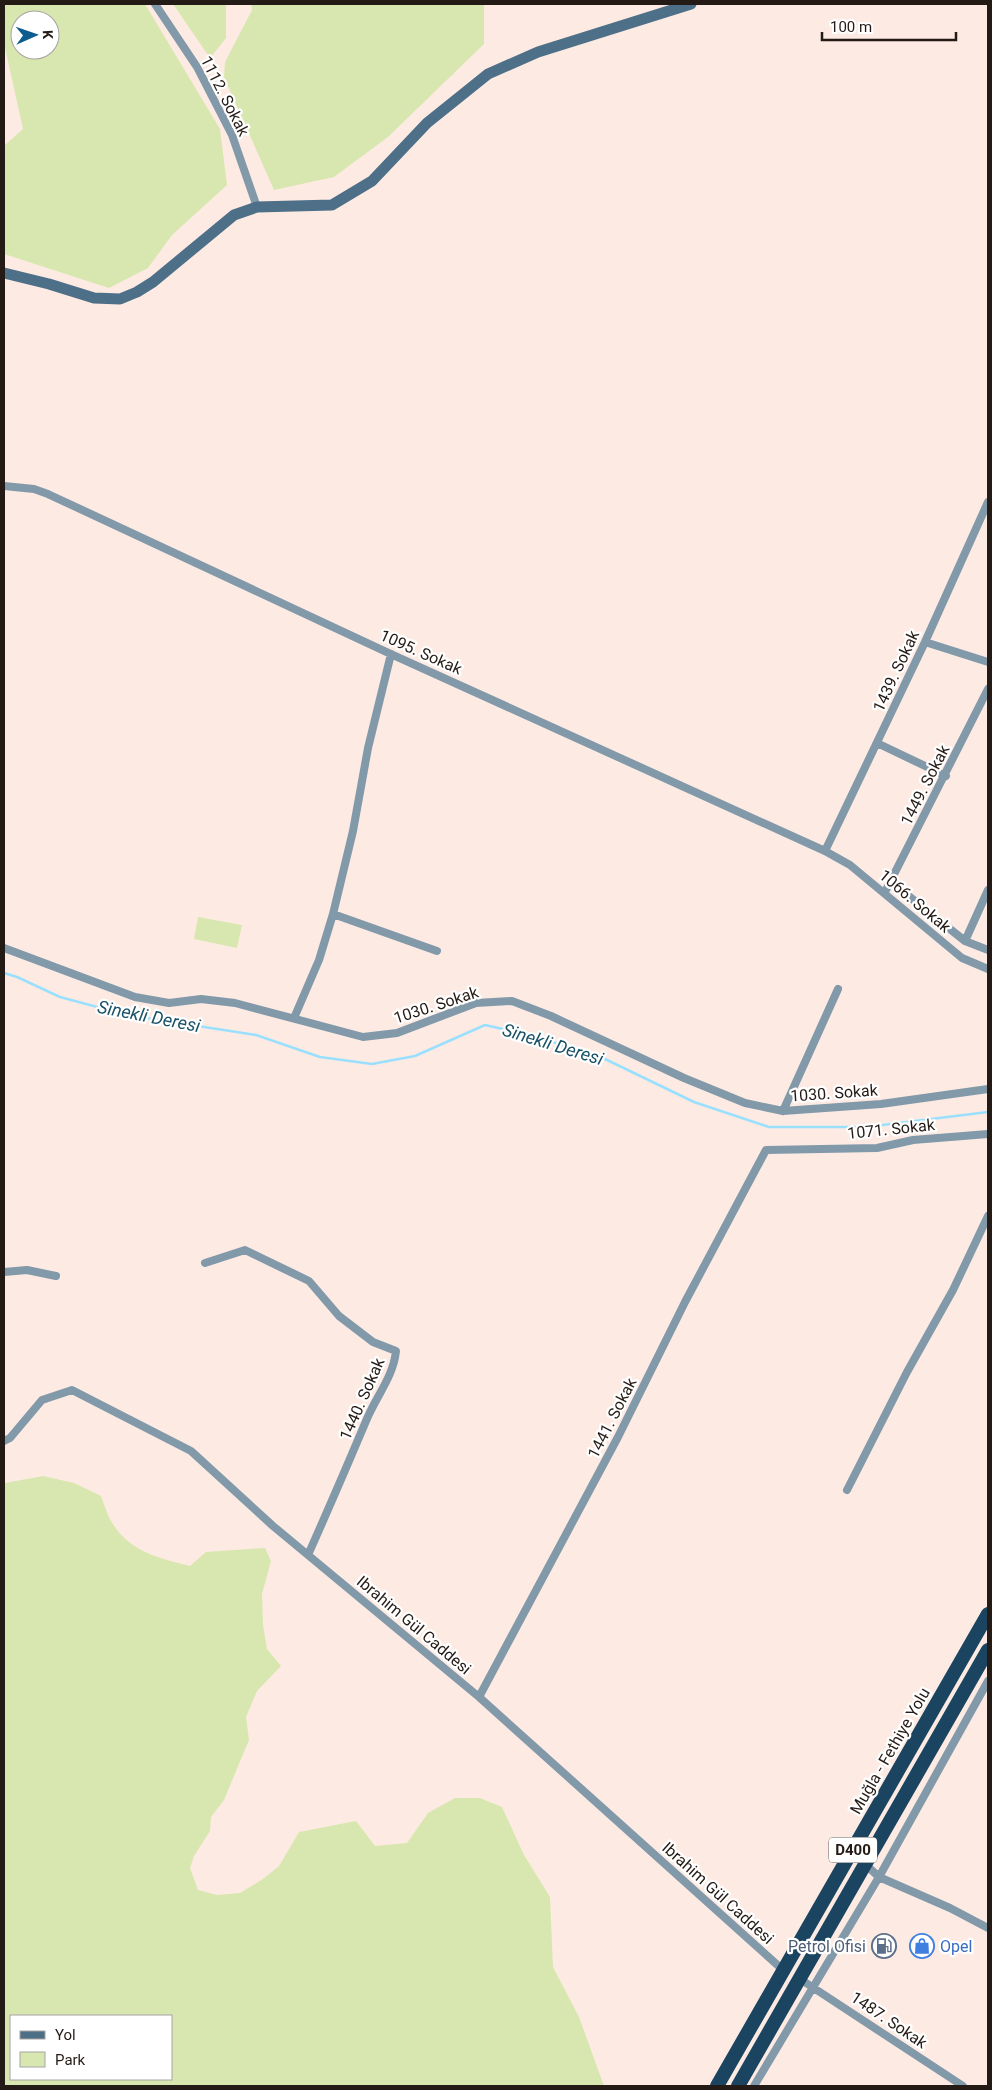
<svg xmlns="http://www.w3.org/2000/svg" width="992" height="2090" font-family="Roboto,sans-serif">
<style>
.green{fill:#d8e7b0;fill-rule:evenodd}
.lines{fill:none;stroke-linecap:round;stroke-linejoin:round}
.stream{stroke:#9ae0fe;stroke-width:2.5}
.minor{stroke:#8299aa;stroke-width:8}
.secondary{stroke:#4d6f88;stroke-width:11}
.trunk{stroke:#1a4460;stroke-width:14}
.labels{text-anchor:middle;dominant-baseline:central;stroke-width:4.5;stroke-linejoin:round;paint-order:stroke}
.shield{fill:#fff;stroke:#665f5c;stroke-width:1}
.shield-label{font-size:15px;font-weight:bold;fill:#251b16}
.street-label{font-size:16px;fill:#251b16;stroke:#fff}
.service-label{font-size:16px;fill:#4e5e75;stroke:#fff;text-anchor:end}
.shop-label{font-size:16px;fill:#366cbe;stroke:#fff;text-anchor:start}
.water-label{font-size:18px;font-style:italic;fill:#195266;stroke:#fff}
</style>
<rect width="100%" height="100%" fill="#fdebe3"/>
<path class="green" d="M4,4h141l75,125 7,56 -55,50 -24,33 -39,20 -105,-34v-108l19,-17 -19,-86zM20,20h30v30h-30z
M173,4h53v34l-16,20z
M251,4h233v40l-96,93 -54,40 -60,13 -50,-113 1,-15 27,-52z
M198,917l44,8 -5,23 -43,-9z
M43,1476l31,7 27,13c3,8 6,18 10,25 18,31 48,37 79,45l16,-14 59,-4 6,13 -9,33 1,31 4,24 14,17 -24,25 -11,26 3,23 -25,60 -13,17 -1,14 -16,25 -4,12 8,22 19,5 23,-2 23,-14 16,-13 20,-34 57,-11 19,25 32,-3 21,-30 27,-15h25l22,9 22,48 26,42 3,70 26,50 25,69h-600v-601l1,-2zM171,2016v63h-160v-63z"/>
<g class="lines">
<path class="stream" d="M4,973l13,4 43,20 67,18 129,20 64,22 52,7 43,-8 70,-31 49,11 71,23 89,43 75,25h97l122,-15"/>
<path class="minor" d="M155,4l42,63 35,68 25,72
M4,486l30,3 14,5 343,160 434,197 25,14 112,93 26,11
M925,642l63,20
M877,743l69,33
M825,851l100,-209 63,-140
M891,882l74,59 23,9
M885,892l103,-203
M333,914l104,37
M965,941l23,-51
M4,948l131,49 34,6 32,-4 34,4 128,34 34,-4 79,-30 36,-2 39,15 133,62 61,25 38,8 98,-7 107,-15
M294,1018l25,-58 14,-46 20,-83 15,-83 23,-94
M783,1111l55,-122
M205,1263l40,-13 64,31 30,35 34,26 23,9c-3,27 -20,45 -30,70 -19,45 -38,89 -58,134
M4,1272l23,-2 29,6
M4,1441l6,-3 32,-38 30,-10 119,61 82,75 206,171 304,273
M847,1490l60,-118 46,-82 35,-74
M479,1697l139,-260 67,-135 81,-152 111,-2 36,-8 75,-6
M865,1864l14,13 71,31 38,20
M800,1979l163,107
M754,2086l125,-209 109,-196"/>
<path class="secondary" d="M4,273l45,11 45,14 26,1 17,-7 16,-10 81,-67 23,-8 75,-2 40,-24 55,-58 61,-49 50,-22 153,-48"/>
<path class="trunk" d="M717,2086l271,-472
M738,2086l250,-436"/>
</g>
<defs>
<symbol id="fuel-ring" viewBox="-11 -11 22 22"><circle r="9.5" fill="#fff" stroke="#5c6f8a" stroke-width="1.5"/><path d="M-5.5-6h7V0h2V4h1.3V-2.5L3-4.5l.8-.8L6-3V5H2.5V1h-1V6h-7ZM-4.2-4.7v3.2H.2V-4.7Z" fill="#5c6f8a"/></symbol>
<symbol id="shop-ring" viewBox="-11 -11 22 22"><circle r="9.5" fill="#fff" stroke="#3f7fe0" stroke-width="1.5"/><path d="M-5-2.5h2.3a2.7 3.5 0 0 1 5.4 0H5L5.5 6h-11ZM-1.5-2.5h3a1.5 2.3 0 0 0-3 0Z" fill="#3f7fe0"/></symbol>
</defs>
<g fill-rule="evenodd">
<use href="#fuel-ring" x="870" y="1932" width="28" height="28"/>
<use href="#shop-ring" x="908" y="1932" width="28" height="28"/>
</g>
<g class="labels">
<rect class="shield" x="829" y="1837.5" width="48" height="25" rx="4"/>
<g class="shield-label">
<text x="853" y="1850">D400</text>
</g>
<g class="street-label">
<text transform="translate(225 96) rotate(63)">1112. Sokak</text>
<text transform="translate(421 652) rotate(24)">1095. Sokak</text>
<text transform="translate(896 671) rotate(-65)">1439. Sokak</text>
<text transform="translate(925 785) rotate(-63)">1449. Sokak</text>
<text transform="translate(915 901) rotate(40)">1066. Sokak</text>
<text transform="translate(436 1005) rotate(-18)">1030. Sokak</text>
<text transform="translate(834 1093) rotate(-4)">1030. Sokak</text>
<text transform="translate(891 1129) rotate(-6)">1071. Sokak</text>
<text transform="translate(362 1399) rotate(-66)">1440. Sokak</text>
<text transform="translate(612 1418) rotate(-63)">1441. Sokak</text>
<text transform="translate(414 1625) rotate(40)">Ibrahim Gül Caddesi</text>
<text transform="translate(890 1751) rotate(-60)">Muğla - Fethiye Yolu</text>
<text transform="translate(718 1893) rotate(42)">Ibrahim Gül Caddesi</text>
<text transform="translate(889 2020) rotate(34)">1487. Sokak</text>
</g>
<g class="service-label">
<text x="866" y="1946">Petrol Ofisi</text>
</g>
<g class="shop-label">
<text x="940" y="1946">Opel</text>
</g>
<g class="water-label">
<text transform="translate(149 1016) rotate(11)">Sinekli Deresi</text>
<text transform="translate(553 1044) rotate(17)">Sinekli Deresi</text>
</g>
</g>
<rect width="992" height="2090" fill="none" stroke="#251b16" stroke-width="10"/>
<rect x="10" y="2015" width="162" height="65" fill="#ffffff" stroke="#a8a4a2"/>
<rect x="20" y="2031" width="25" height="8" fill="#4d6f88" stroke="#a8a4a2"/>
<text x="55" y="2040" font-size="15" fill="#251b16">Yol</text>
<rect x="20" y="2052" width="25" height="15" fill="#d8e7b0" stroke="#a8a4a2"/>
<text x="55" y="2065" font-size="15" fill="#251b16">Park</text>
<g transform="translate(35 35) rotate(88)"><circle r="24" fill="#ffffff" stroke="#a8a4a2"/>
<path d="M0-4L9 19L0 12L-9 19Z" fill="#0c5c8e"/>
<text y="-8" font-size="14" font-weight="bold" text-anchor="middle" fill="#251b16">K</text>
</g>
<path d="M822 32v8h134v-8" fill="none" stroke="#251b16" stroke-width="2.5"/>
<text x="830" y="32" font-size="15" fill="#251b16" stroke="#ffffff" stroke-width="4" paint-order="stroke">100 m</text>
</svg>
